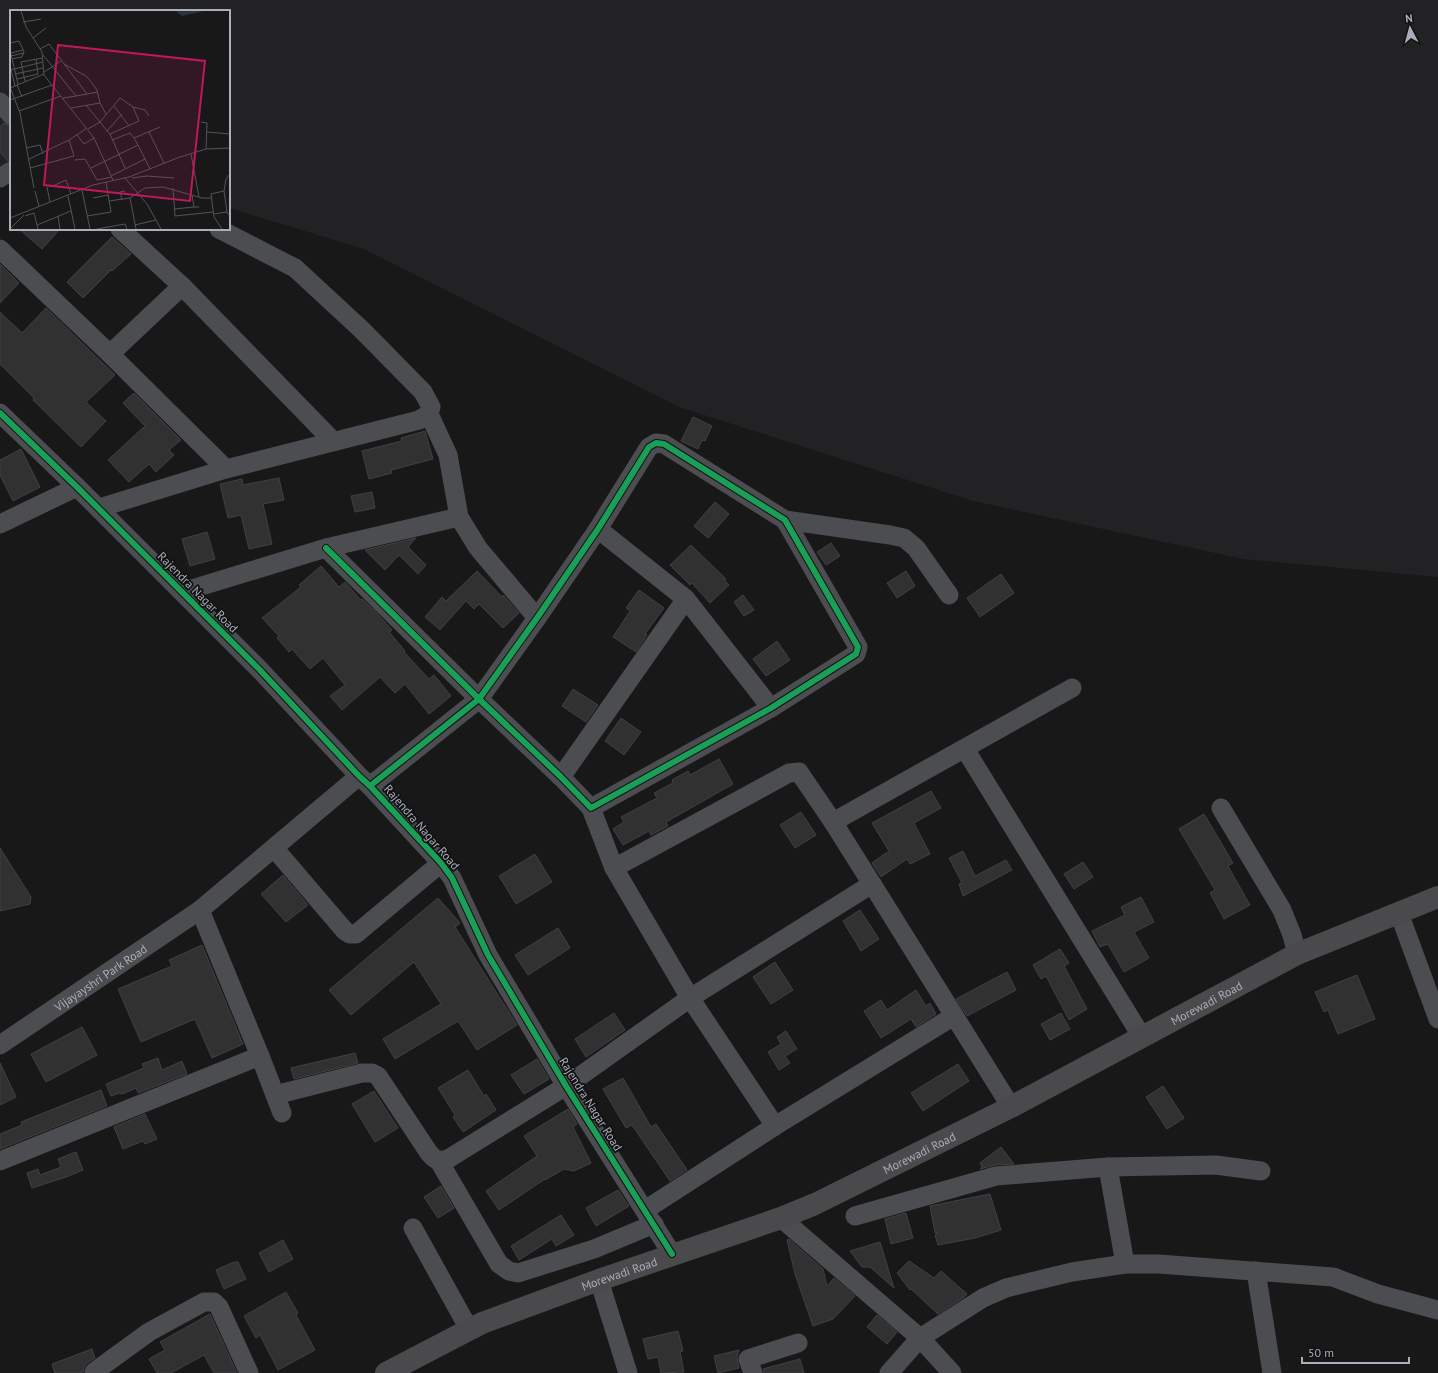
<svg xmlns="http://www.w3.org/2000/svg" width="1438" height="1373" font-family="'PT Sans',sans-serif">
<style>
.built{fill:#222224}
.building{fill:#313132;stroke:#404144}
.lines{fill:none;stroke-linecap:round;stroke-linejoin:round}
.minor{stroke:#4c4d51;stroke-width:19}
.major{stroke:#4a4a4d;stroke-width:22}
.cycleway-casing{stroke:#121214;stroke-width:8}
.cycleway{stroke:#1a9f57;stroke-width:6}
.labels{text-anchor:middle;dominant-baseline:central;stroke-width:3.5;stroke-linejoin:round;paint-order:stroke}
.street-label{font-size:12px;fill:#a9afb9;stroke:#121214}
.inset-road{fill:none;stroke:#525458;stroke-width:1}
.view{fill:#c2185b;fill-opacity:0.15;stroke:#c2185b;stroke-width:2}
.inset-edge{fill:none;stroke:#a9afb9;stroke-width:2}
</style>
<rect width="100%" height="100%" fill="#181818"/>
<path class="built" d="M0,0h1438v577l-195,-18 -270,-58 -294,-94 -315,-158 -135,-41v-197h-218v168l-11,-1z"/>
<path class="building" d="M4,123l7,3v34l-3,1 -8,-9v-25z
M19,229h41l-18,20z
M112,237l19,17 -19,17 -1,-1 -28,28 -16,-16z
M0,264l19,19 -19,20z
M46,308l69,67 -29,27 20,19 -25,26 -48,-47 1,-2 -34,-34v-52l22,21z
M134,393l47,47 -12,10 5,5 -18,17 -7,-8 -20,18 -21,-22 37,-34 -22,-23z
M693,417l19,9 -7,15 -3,-1 -4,9 -17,-8z
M425,431l8,28 -42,11 1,3 -23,6 -7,-28 40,-10 -1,-3z
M21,449l19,38 -27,14 -13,-26v-15z
M279,478l5,22 -21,4 9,40 -23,5 -8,-34 -13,3 -8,-34 22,-5 1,6z
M372,492l3,16 -20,4 -4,-16z
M715,502l14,12 -21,24 -14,-12z
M207,532l8,27 -25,7 -8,-27z
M416,538l-8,9 18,18 -8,9 -19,-19 -14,15 -20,-20z
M831,543l9,13 -14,9 -9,-13z
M691,545l35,34 -2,1 5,5 -19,18 -18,-20 -2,2 -20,-20z
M321,566l18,21 6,-5 16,18 1,-1 14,13 16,18 -3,2 16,19 -1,1 25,27 5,-4 17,21 -22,18 -24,-30 -10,9 -15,-16 -38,33 -12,-14 15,-11 -22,-27 -13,11 -18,-20 -3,3 -12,-14 2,-2 -17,-18 39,-31 -2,-2z
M477,571l25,26 1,-2 16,18 -16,15 -24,-24 -5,5 -8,-8 -26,29 -15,-13 17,-20 4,4z
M906,571l9,15 -18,12 -10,-15z
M1001,574l13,19 -34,24 -13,-19z
M639,590l25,18 -19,26 2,1 -11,17 -23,-15 17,-26 -4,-3z
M743,595l11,15 -10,6 -10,-14z
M777,641l13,19 -24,16 -13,-17z
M573,689l25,16 -12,17 -24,-16z
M621,718l20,14 -17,23 -19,-14z
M719,759l14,25 -67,38 2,4 -17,9 -2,-4 -26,14 -10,-16 11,-7 -3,-5 36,-19 -3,-5 19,-10 -1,-3 16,-9 2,4z
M931,791l10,17 -27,15 16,31 -20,10 -3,-5 -26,18 -9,-14 17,-12 -17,-28z
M801,812l15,23 -21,13 -15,-23z
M1204,814l29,49 -5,3 22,39 -26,14 -14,-26 5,-3 -36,-61z
M0,848l31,49 -1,7 -30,7z
M963,851l12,25 31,-16 6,10 -49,26 -4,-12 3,-1 -13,-25z
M535,854l17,28 -36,22 -17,-28z
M1083,862l10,15 -19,12 -10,-15z
M283,875l25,30 -22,17 -25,-28z
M1141,897l13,25 -20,10 15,26 -25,14 -16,-28 -8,3 -8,-16 33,-16 -4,-8z
M438,898l22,25 -5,4 62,98 -40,25 -19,-29 -63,38 -12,-20 58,-35 -27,-42 -63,53 -22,-25z
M860,910l19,29 -18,12 -18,-30z
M558,928l12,20 -42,27 -13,-20z
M202,945l41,99 -31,14 -17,-39 -54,23 -23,-53 54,-23 -3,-6z
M1060,949l9,14 -5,3 23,43 -18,11 -23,-44 -5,3 -8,-14z
M775,962l18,28 -22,14 -18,-27z
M1007,972l9,18 -49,26 -11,-17z
M1357,975l18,44 -37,15 -10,-24 -4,2 -9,-20z
M916,990l10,16 4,-3 6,11 -20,13 -5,-8 -30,19 -17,-27 17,-11 6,10z
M614,1013l11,17 -39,27 -11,-18z
M1061,1013l9,16 -20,11 -9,-16z
M82,1027l15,28 -51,27 -15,-28z
M786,1031l11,18 -12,7 5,7 -11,7 -11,-18 13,-8 -4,-7z
M355,1053l3,10 -64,16 -3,-11z
M158,1058l4,12 20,-9 5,13 -49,19 -2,-5 -14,6 -3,-1 -8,3 -5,-12 38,-16 -2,-4z
M537,1059l12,20 -25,15 -13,-19z
M0,1063l16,34 -16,8z
M958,1064l11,17 -46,30 -12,-18z
M468,1070l16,26 2,-2 10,16 -33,22 -10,-15 2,-2 -17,-27z
M623,1078l28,49 5,-3 31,46 -17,11 -38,-56 -6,3 -23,-39z
M1163,1086l21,32 -17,11 -21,-32z
M101,1090l6,16 -107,43v-15l22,-9 -1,-3z
M374,1091l24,37 -23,14 -23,-38z
M568,1109l9,15 -4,3 18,36 -17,8 -10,-2 -19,11v-1l-46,31 -13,-19 51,-35 -13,-20z
M145,1114l12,25 -12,5 -2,-3 -20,8 -9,-22z
M1001,1147l13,17 -19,1 -15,4 2,-2 -2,-4z
M76,1152l7,18 -17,7 -34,11 -5,-15 11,-4 2,6 21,-8 -3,-8z
M441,1186l13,22 -16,10 -14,-21z
M618,1190l11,16 -33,20 -10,-18z
M990,1194l11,36 -26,8 -37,7 -3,-10 3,-3 -3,1 -5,-27z
M906,1213l7,25 -22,6 -6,-25z
M561,1215l13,20 -18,11 -4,-7 -33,21 -8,-14z
M789,1239l34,30 4,17 7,-8 21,18 -22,23 -20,7 -18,-52 -8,-34z
M283,1240l10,19 -24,13 -10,-19z
M880,1242l14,46 -24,-21h-8l-12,-16z
M909,1261l25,17 7,-7 26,23 -4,4 -25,16 -27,-25 -1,1 -13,-17z
M234,1262h4l8,17 -22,10 -8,-19z
M286,1292l12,21 -2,2 19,35 -37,20 -18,-35 -4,3 -12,-22z
M210,1314l27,59h-23l-10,-18 -33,18h-14l-8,-14 16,-9 -5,-8z
M877,1315l20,17 -10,12 -20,-17z
M678,1331l5,20 -3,1 4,20 -23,1 -3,-16 -10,2 -5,-20z
M92,1349l3,9 -8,5 -3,4 -1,5 -4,1h-24l-3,-9z
M739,1350l-2,7 2,11 -21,5 -4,-17z
M800,1359l4,14h-40l-1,-4z"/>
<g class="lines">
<g class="minor">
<path d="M0,102l11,13"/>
<path d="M0,178l11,-7"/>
<path d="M120,229l62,57 151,155"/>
<path d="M219,229l76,39 67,62 61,62 8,15 -2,7 19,41 11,62 19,31 59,70"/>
<path d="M0,249l110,105 116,115 193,-49 10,-6"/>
<path d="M110,354l72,-68"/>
<path d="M0,413l77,74 182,182 100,107 11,10 71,77 11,15 36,77 78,131 106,168"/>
<path d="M99,508l127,-39"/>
<path d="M785,520l105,15 14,3 12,10 33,47"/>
<path d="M0,524l77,-37"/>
<path d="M598,529l88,70 85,109"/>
<path d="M326,548l153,151 82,78 30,31 180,-100 85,-54 2,-7 -73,-127 -121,-76 -8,-1 -7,4 -51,82 -61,89 -58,81 -109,87"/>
<path d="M182,592l144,-44 133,-31"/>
<path d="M965,749l177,288"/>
<path d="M561,777l125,-178"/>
<path d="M591,808l23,60 76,130 85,128"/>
<path d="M1221,808l61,102 10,25 5,19"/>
<path d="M274,848l71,83 5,3h6l85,-71"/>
<path d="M614,868l175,-95 10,-1 34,50"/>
<path d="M872,884l139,223"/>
<path d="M1399,913l39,106"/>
<path id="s1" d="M0,1045l200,-135"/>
<path d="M260,1056l22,57"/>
<path d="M275,1095l87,-22h10l6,3 51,77 5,5 5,3 60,103 10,7 9,2 76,-24 60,-25"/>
<path d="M0,1161l260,-105 -60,-146 159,-134"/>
<path d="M439,1161l9,-2 118,-73 124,-88 182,-114 -39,-62 239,-134"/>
<path d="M1108,1167l17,97"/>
<path d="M645,1210l130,-84 179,-110"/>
<path d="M855,1216l141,-40 112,-9 108,-2 45,6"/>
<path d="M781,1218l139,120 32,35"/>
<path d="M413,1228l56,101"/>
<path d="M1256,1271l16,102"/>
<path d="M599,1280l29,93"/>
<path d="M94,1372l55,-40 55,-30h10l5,5 30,66"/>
<path d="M753,1373l-5,-14 50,-16"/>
<path d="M889,1373l31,-35 63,-40 23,-10 66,-16 53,-8h34l174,13 45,17 60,16"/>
</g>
<path class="major" id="s2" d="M386,1373l96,-50 117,-43 182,-62 34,-14 196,-97 286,-153 141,-57"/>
<defs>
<path id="cycleway" d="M0,413l77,74 182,182 100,107 11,10 71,77 11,15 36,77 78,131 106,168
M326,548l153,151 82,78 30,31 180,-100 85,-54 2,-7 -73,-127 -121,-76 -8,-1 -7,4 -51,82 -61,89 -58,81 -109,87"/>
</defs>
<use href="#cycleway" class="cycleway-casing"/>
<use href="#cycleway" class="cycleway"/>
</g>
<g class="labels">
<g class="street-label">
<text transform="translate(198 592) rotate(45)">Rajendra Nagar Road</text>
<text transform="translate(422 827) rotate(49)">Rajendra Nagar Road</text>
<text stroke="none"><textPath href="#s1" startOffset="121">Vijayayshri Park Road</textPath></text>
<text stroke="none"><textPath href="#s2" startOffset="902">Morewadi Road</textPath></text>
<text transform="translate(591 1104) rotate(58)">Rajendra Nagar Road</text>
<text stroke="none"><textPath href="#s2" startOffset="578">Morewadi Road</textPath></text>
<text stroke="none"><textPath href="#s2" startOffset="254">Morewadi Road</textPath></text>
</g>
</g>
<g transform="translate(10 10)">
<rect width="220" height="220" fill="#181818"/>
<path d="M166,1h28l-22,5z" fill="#2b343b"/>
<path class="inset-road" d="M11,1l5,16 16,25 2,23 50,63 19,42M13,12l18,-3M23,28l13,-10M0,33l9,-2 5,11 -2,5 -10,2M30,39l9,-5 38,50M0,40l8,34M1,43l12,-3M33,45l33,41 22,-4M1,46l13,-3M26,49l2,15M54,54l22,12 6,7 5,7 3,13 6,11M0,55l5,21M0,60l33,-8M34,62l17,-11M5,64l28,-6M7,69l21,-5M15,71l-4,-19 22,-4M7,75l5,12M0,77l10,26 14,75M0,78l34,-14M53,88l13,-2M0,90l42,-15M76,95l14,17 7,9 3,3 29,-13 -6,-14 -13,-9 -20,24 -12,7M104,96l15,20M123,97l12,3 4,6M61,98l29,-5M9,101l42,-15M191,112l6,1 -1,26M97,121l15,-17M139,122l15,31M197,122l23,2M100,124l15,34M67,125l7,9 10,-6M102,130l18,-7 4,5M128,135l12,24M16,138l14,-3 3,9M220,139v13M181,144l8,43M19,149l40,-19M65,150l10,-1 12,21 15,-3M20,158l44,-12 -5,-16 18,-12M81,158l47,-23 -4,-7 26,-11M101,166l34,-17M115,168l22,26 14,25M122,168l15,-2 27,2M43,176l13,-6 5,14M37,177l3,15M163,178l2,28 38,-4M72,180l8,39M25,181l4,15M214,181l3,21 3,4M182,185l2,12h5M58,186l7,33M83,188l15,-3M112,190l-2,-8 5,-1M99,191l21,-3M164,199l20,-2M203,204l14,-2M15,206l9,-3 4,16M48,206l2,13M77,206l24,-4 -5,-30M0,208l83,-33 36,-8 51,-20 26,-8 24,-1M27,215l34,-14M125,215l21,-5M0,219l14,-14M87,219l28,-5 2,5M126,219l-6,-31 15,-10 18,-1 39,11h9M212,219l-8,-12 -3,-23 13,-3 2,-12 4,-5"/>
<path class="view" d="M48,35l147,16 -15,140 -146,-16z"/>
<rect width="220" height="220" class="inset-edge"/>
</g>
<g transform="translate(1410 28) rotate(354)" stroke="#121214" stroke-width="3" paint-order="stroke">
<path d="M0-3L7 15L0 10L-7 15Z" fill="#a9afb9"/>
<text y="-6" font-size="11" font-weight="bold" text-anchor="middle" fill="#a9afb9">N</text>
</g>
<path d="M1302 1357v6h107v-6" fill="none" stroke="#a9afb9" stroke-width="2"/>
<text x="1308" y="1357" font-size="12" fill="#a9afb9" stroke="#121214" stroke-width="3" paint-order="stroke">50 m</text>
</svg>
